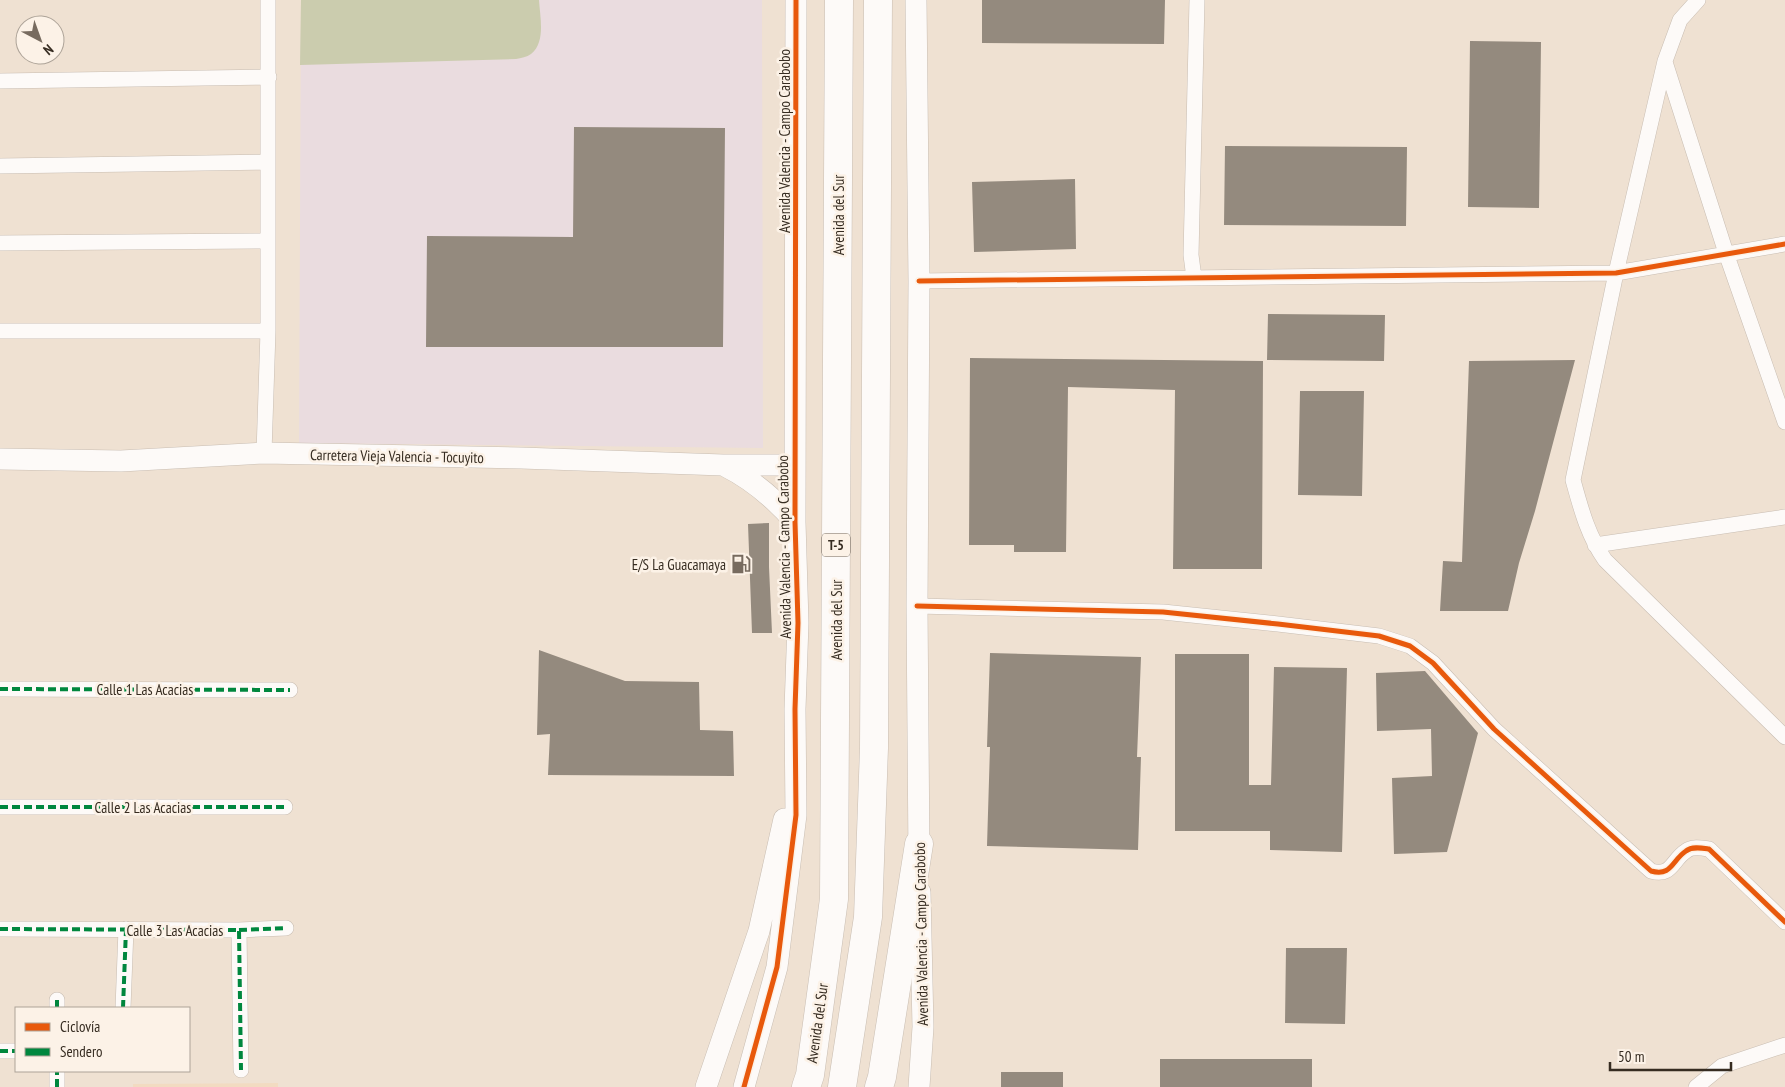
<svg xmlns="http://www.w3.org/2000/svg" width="1785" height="1087" font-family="'PT Sans Narrow',sans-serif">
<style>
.industrial{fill:#eadcdf}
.built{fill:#f2dbc1}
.green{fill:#cbccae}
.building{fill:#948a7e}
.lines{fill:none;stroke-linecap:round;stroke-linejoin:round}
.street-casing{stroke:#c8bdb2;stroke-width:16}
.secondary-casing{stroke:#c8bdb2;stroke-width:22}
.highway-casing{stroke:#c8bdb2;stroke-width:29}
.street{stroke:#fdfaf8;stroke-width:15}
.secondary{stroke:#fdfaf8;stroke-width:21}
.highway{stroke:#fdfaf8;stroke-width:28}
.quiet{stroke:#00873e;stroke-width:4;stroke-dasharray:8 4;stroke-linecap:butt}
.cycleway-casing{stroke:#fcf2e7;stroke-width:8}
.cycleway{stroke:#e8590c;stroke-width:5}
.labels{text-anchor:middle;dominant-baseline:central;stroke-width:5;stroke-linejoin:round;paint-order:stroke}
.shield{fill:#fcf2e7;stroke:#71675c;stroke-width:1}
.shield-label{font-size:14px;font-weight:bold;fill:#362c21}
.street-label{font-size:15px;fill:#362c21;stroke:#fcf2e7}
.poi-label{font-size:15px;fill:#362c21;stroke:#fcf2e7;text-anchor:end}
</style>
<rect width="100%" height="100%" fill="#efe1d2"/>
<path class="industrial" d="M301,0h461l1,448 -464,-5z"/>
<path class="built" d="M278,1083v4h-145v-3z"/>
<path class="green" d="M301,0h238c1,17 7,42 -8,54 -4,3 -10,4 -15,5l-216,6z"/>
<path class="building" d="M982,0h183l-1,44 -182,-1z
M1470,41l71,1 -2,166 -71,-1z
M574,127l151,1 -2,219h-297l1,-111 146,1z
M1225,146l182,1 -1,79 -182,-1z
M1075,179l1,70 -102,3 -2,-70z
M1268,314l117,1 -1,46 -117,-1z
M970,358l293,3 -1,208h-89l2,-179 -107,-3 -2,165h-52v-7h-45z
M1575,360l-40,151 -16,52 -11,48h-68l3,-50 19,1 7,-201z
M1300,391h64l-2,105 -64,-1z
M769,523v44l3,66h-20l-4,-109z
M539,650l86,31 74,1 1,48 33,1 1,45 -186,-1 2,-41 -13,1z
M990,653l151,4 -4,100h4l-3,93 -151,-4 3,-99h-3z
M1175,654h74v131h22l3,-118 73,1 -5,184 -72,-2v-19h-95z
M1425,671l53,62 -31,119 -53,2 -2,-76 40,-2 -1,-47 -54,2 -1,-58z
M1286,948h61l-2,76 -60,-1z
M1160,1059h152v28h-152z
M1001,1072h62v15h-62z"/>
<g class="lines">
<defs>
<path id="street" d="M1698,0l-18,20 -15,41 -49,212 -43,207c8,29 15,56 32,80l180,177
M1665,62l61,191 59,169
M0,81l269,-4
M0,166l267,-4
M0,243l268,-2
M1194,278l-3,-23 6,-255
M919,281l697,-8 169,-29
M0,331h268
M264,453l4,-122v-331
M1595,545l190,-28
M917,606l246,6 115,12 101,12 31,10 23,17 61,66 157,142c21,6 21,-11 35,-20 6,-5 16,-3 23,-2l76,73
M0,689l290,1
M0,807h285
M0,929l239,1 2,140
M239,930l47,-2
M57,1008v-8
M123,1008l3,-79
M0,1051h16
M57,1087v-16
M1696,1087l26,-21 63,-21"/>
<path id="secondary" d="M916,0l3,281 -2,325 2,253
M0,459l121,2 143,-8 257,5 202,7h72
M725,466c28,14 49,32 70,56
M706,1087l53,-156 25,-112
M744,1087l33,-120 19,-152 -1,-106 3,-86 -3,-101 1,-522
M919,1087l4,-60 -3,-135"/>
<path id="highway" d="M806,1087l4,-12 24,-176 5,-899
M842,1087l26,-170 6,-169 4,-748
M879,1087l3,-10 37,-233"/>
</defs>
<use href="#street" class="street-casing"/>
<use href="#secondary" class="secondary-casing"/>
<use href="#highway" class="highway-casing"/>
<use href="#street" class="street"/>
<use href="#secondary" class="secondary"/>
<use href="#highway" class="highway"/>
<path class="quiet" d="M0,689l290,1
M0,807h285
M0,929l239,1 2,140
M239,930l47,-2
M57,1008v-8
M123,1008l3,-79
M0,1051h16
M57,1087v-16"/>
<defs>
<path id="cycleway" d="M919,281l697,-8 169,-29
M917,606l246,6 115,12 101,12 31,10 23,17 61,66 157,142c21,6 21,-11 35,-20 6,-5 16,-3 23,-2l76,73
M744,1087l33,-120 19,-152 -1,-106 3,-86 -3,-101 1,-522"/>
</defs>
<use href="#cycleway" class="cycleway-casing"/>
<use href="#cycleway" class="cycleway"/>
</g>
<defs>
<symbol id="fuel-bare" viewBox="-9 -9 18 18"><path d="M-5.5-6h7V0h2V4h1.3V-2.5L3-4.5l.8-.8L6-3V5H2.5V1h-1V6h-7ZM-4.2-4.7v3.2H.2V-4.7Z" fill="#776b5f" stroke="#fcf2e7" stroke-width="2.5" paint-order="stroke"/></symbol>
</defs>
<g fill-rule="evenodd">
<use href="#fuel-bare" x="727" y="550" width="28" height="28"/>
</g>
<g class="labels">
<rect class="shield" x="822" y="533.5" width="28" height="23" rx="4"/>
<g class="shield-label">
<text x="836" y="545">T-5</text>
</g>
<g class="street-label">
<text transform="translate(784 141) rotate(-90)">Avenida Valencia - Campo Carabobo</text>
<text transform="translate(838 215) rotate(-90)">Avenida del Sur</text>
<text transform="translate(397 456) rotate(1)">Carretera Vieja Valencia - Tocuyito</text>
<text transform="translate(784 547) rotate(-91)">Avenida Valencia - Campo Carabobo</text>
<text transform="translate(836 620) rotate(-90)">Avenida del Sur</text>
<text x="145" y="689">Calle 1 Las Acacias</text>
<text x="143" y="807">Calle 2 Las Acacias</text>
<text x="175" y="930">Calle 3 Las Acacias</text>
<text transform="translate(921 934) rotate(-91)">Avenida Valencia - Campo Carabobo</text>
<text transform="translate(817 1023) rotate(-82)">Avenida del Sur</text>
</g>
<g class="poi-label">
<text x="726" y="564">E/S La Guacamaya</text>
</g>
</g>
<rect x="15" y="1007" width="175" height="65" fill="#fcf2e7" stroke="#ada398"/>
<rect x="25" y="1023" width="25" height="8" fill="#e8590c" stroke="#ada398"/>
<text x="60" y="1032" font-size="15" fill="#362c21">Ciclovía</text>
<rect x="25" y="1048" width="25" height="8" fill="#00873e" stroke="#ada398"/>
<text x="60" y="1057" font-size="15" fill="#362c21">Sendero</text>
<g transform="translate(40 40) rotate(139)"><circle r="24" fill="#fcf2e7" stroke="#ada398"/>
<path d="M0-4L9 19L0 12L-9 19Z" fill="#776b5f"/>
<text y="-8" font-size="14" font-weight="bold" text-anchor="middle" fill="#362c21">N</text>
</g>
<path d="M1610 1062v8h121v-8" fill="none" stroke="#362c21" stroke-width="2.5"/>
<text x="1618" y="1062" font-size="15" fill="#362c21" stroke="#fcf2e7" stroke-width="4" paint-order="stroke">50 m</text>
</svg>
